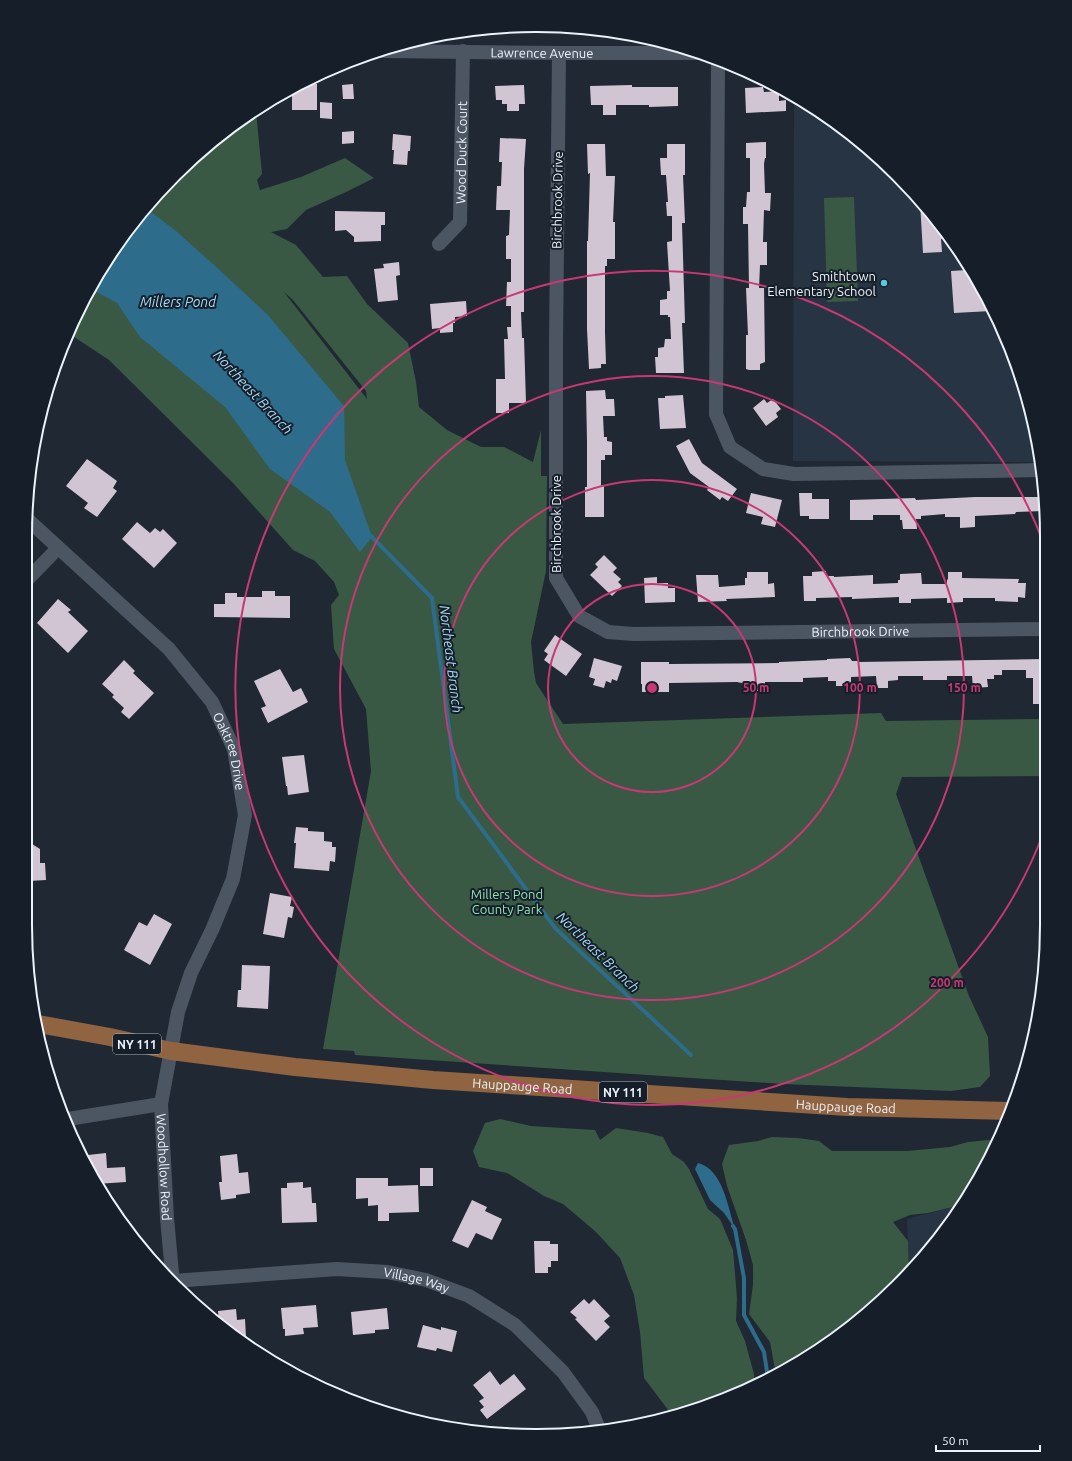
<svg xmlns="http://www.w3.org/2000/svg" width="1072" height="1461" font-family="Ubuntu,sans-serif">
<style>
.built{fill:#273444}
.green{fill:#395944;fill-rule:evenodd}
.water{fill:#2d6c8a}
.lines{fill:none;stroke-linecap:round;stroke-linejoin:round}
.stream{stroke:#2d6c8a;stroke-width:4}
.building{fill:#d2c5d3}
.minor{stroke:#4c5663;stroke-width:14}
.major{stroke:#906341;stroke-width:18}
.ring{fill:none;stroke:#c83973;stroke-width:2}
.poi-dot{fill:#57c9e2;stroke:#151e29;stroke-width:1.5}
.labels{text-anchor:middle;dominant-baseline:central;stroke-width:4;stroke-linejoin:round;paint-order:stroke}
.shield{fill:#151e29;stroke:#acb2bb;stroke-width:1}
.shield-label{font-size:12px;font-weight:bold;fill:#ecf2fa}
.street-label{font-size:13px;fill:#ecf2fa;stroke:#151e29}
.poi-label{font-size:13px;fill:#ecf2fa;stroke:#151e29;text-anchor:end}
.park-label{font-size:13px;fill:#90e3ae;stroke:#151e29}
.water-label{font-size:14px;font-style:italic;fill:#a6daf6;stroke:#151e29}
.rim{fill:none;stroke:#ecf2fa;stroke-width:2}
.centre{fill:#c83973;stroke:#151e29;stroke-width:2}
.ring-label{font-size:12px;text-anchor:middle;font-weight:bold;fill:#c83973;stroke:#151e29;stroke-width:4;stroke-linejoin:round;paint-order:stroke}
</style>
<rect width="100%" height="100%" fill="#1f2833"/>
<path class="built" d="M794,96l79,56 69,73 66,116 33,121 -248,-1z
M961,1205l-41,57 -11,10 -2,-53z"/>
<path class="green" d="M256,111l6,63 -5,6 3,10 41,-13 44,-19 29,20 -28,14 -40,18 -19,19 -16,3 25,13 27,32 24,-1 20,28 41,39 8,39 3,25 28,23 34,17h23l29,15 8,-32v46h6l-1,95 -15,71 3,30 2,11 27,41 318,-11 5,8 158,-2 1,57 -143,1 -6,17 73,202 19,41 2,39 -10,11 -29,4 -168,-7 -106,-7 -322,-22 -1,-4 -31,-2 48,-278 -5,-62 -32,-60 -3,-44 8,-10 -5,-13 -19,-21 -22,-11 -60,-67 -124,-123 -41,-27 43,-81 64,-77 50,-45zM284,292l9,8 73,91 1,8z
M854,197l4,104 -31,1 -3,-104z
M500,1119l31,7 64,4 5,10 16,-12 32,5 15,4 9,17 12,8 5,7 19,40 12,10 13,31 4,48 -1,23 9,20 9,33v11l-54,24 -28,6 -28,-37 -4,-46 -6,-37 -14,-37 -24,-26 -33,-28 -19,-8 -37,-23 -28,-6 -6,-16 12,-28z
M772,1137l26,1 21,3 13,10h75l43,-4 18,-5 20,-2 8,1 -17,39 -18,25 -33,8 -18,2 -17,7 15,19 1,31 -62,59 -56,37 -15,7 -6,-33 -21,-28 4,-29v-20l-7,-25 -19,-54 -5,-22 7,-19 29,-4z"/>
<path class="water" d="M147,209l29,22 37,33 54,50 77,92 1,54 27,77 -12,15 -30,-40 -60,-43 -45,-62 -85,-70 -23,-34 -26,-14 20,-37z
M698,1163c25,6 30,45 37,66l-11,-16 -14,-13 -15,-31z"/>
<g class="lines">
<path class="stream" d="M368,533l64,65 26,199 97,131 136,127
M733,1226l2,3 9,49v37l20,37 4,26"/>
</g>
<path class="building" d="M309,79v5h8v26h-25v-21z
M353,84l1,15h-11l-1,-14z
M524,85l1,19h-6v7h-12v-7h-5v-4h-6l-1,-14z
M632,85v2h46v19l-29,1v-2h-33v10h-13v-10h-12l-1,-19z
M763,87l1,5 15,-1v10l7,-1v11l-40,2 -1,-25z
M320,102l12,1v16l-12,-1z
M354,131v12l-12,1v-12z
M393,134l18,2 -1,15h-2l-1,14 -14,-1 1,-14h-2z
M500,138l26,1 -2,30v143h-3l1,26h2l2,65h-17v10h-13v-34h9l-1,-40h4l-1,-12h4v-21h-5l1,-24h4v-23h-5v-23l3,-1 1,-25h-14l1,-24h4l1,-24h-3z
M766,142v16h-1l-1,6 1,29h6l-1,18 -6,-1 -1,32h4v23h-7l-1,23h5l1,74 -5,2v6h-11l-3,-1v-34h2l-2,-47h3l-1,-64h-5v-17h3l1,-15h3v-34h-4v-15z
M587,144h18l1,32h9l-2,46h2v37h-8v7h-2v67l1,31h-5v4l-12,1 -2,-40v-88h1l2,-68 -2,1z
M667,144h18v31h-2l2,48h-3l3,100h-3l2,50h-28l-1,-16h3v-9l6,-1 1,-8h6l-1,-22h-2v-2h-8v-15l7,-1v-8h3l-3,-49 5,-1v-25h-5l-1,-14h2l-2,-27h-5l-1,-17h7z
M920,202l22,23 7,13 -8,1 1,13 -19,1z
M335,211l50,1v13h-4v16l-27,1v-5l-8,-7 -11,1z
M399,262l1,13 -4,1 2,24 -20,2 -4,-33 10,-1 -1,-4z
M967,270l8,14 16,27 -37,2 -3,-42z
M466,301l1,15 -12,1v6h-2v9l-13,1v-5l-8,1 -2,-25z
M605,390l1,9h8l1,17h-12l1,21h3v4l5,1v13h-7v5h-4v25h3v32h-19v-30h2v-45l-1,-51z
M683,395l3,33 -26,1 -2,-31h7v-2z
M764,399l3,4 6,-4 8,10 -5,4 2,4 -12,9 -13,-18z
M689,439l13,24 35,26 -9,12 -6,-4 -2,3 -13,-10 2,-3 -19,-14 -14,-27z
M87,459l30,22 -4,7 4,3 -20,26 -13,-9 4,-5 -22,-17z
M751,493l31,7 -7,27 -14,-3 2,-7 -17,-4z
M799,493h13v6h17v20h-20v-3h-9z
M975,497h68v14l-27,1 -1,2 -40,2v11l-15,1v-11h-15v-3l-24,2v3h-5l1,10h-14l-1,-9h-2v-5h-27v5h-23v-20l65,-2 1,2z
M137,522l13,11 5,-5 5,4 3,-3 14,14 -23,25 -32,-29z
M604,555l13,13 -4,4 8,7 -3,3 4,4 -10,10 -22,-21 8,-8 -3,-3z
M826,571v5h8v1l39,-2v9l25,-1v-3h2v-6l21,-1 1,11h25v-5l1,1v-8h14v6l57,1 -1,4h8l-1,15 -7,-1v5l-23,-1v-3h-32v4l-16,1v-5l-36,1v4h-12v-6l-47,2v-2l-36,1v3h-12l-1,-25h9v-4z
M747,572h21v12l6,-1 1,14 -49,2 1,2 -29,1 -2,-27h22l1,12 26,-2v-7h2z
M657,577v6h11v5h7v14l-30,1 -1,-25z
M262,591h13v5h15v22l-76,-1v-13h11v-11h12v4h25z
M58,599l13,11 -3,2 20,19 -20,22 -31,-30z
M555,635l27,19 -16,22 -22,-16 4,-6 -4,-3z
M594,658l28,8 -5,15 -5,-2 -1,4 -5,-2 -2,7 -11,-3 2,-6 -6,-2z
M850,658l2,3h6v1l186,-3 -1,45h-10v-26h-7v-8h-24v5h-8v4h-7l1,8 -15,1 -1,-12h-25v4h-24v-4h-25v4l-10,1v7h-11l-1,-12 -25,1v9h-15v-5h-8v-4l-25,1v4h-38v9h-23v-8l-5,-1 -68,1v9h-27v-8h-1v-22h28v2l110,-1v-1l48,-2v-1z
M124,660l11,11 -2,2 21,20 -25,26 -8,-7 3,-4 -12,-11 2,-2 -12,-11z
M280,669l13,23 8,-4 7,14 -40,21 -7,-15 5,-2 -12,-25z
M304,755l5,37 -21,3 -1,-9h-1l-4,-29z
M296,827l12,1v3l16,1v9l8,1v5h4l-1,15 -5,-1 -1,10 -35,-3 2,-25h-2z
M25,844h7l8,5v14h5l1,17 -17,1v-8l-4,1z
M270,893l22,4 -2,9 4,1 -2,11 -4,-1 -4,21 -21,-4z
M154,914l18,10 -22,41 -26,-15 15,-28 8,4z
M242,965l28,1 -2,43 -31,-2 1,-17h3z
M106,1153l1,15 18,-1 1,15 -30,2 -2,-3 -5,-11 -1,-15z
M237,1154l2,19 9,-1 2,21 -14,2v3l-15,2 -2,-18h3l-2,-26z
M420,1168h13v18h-13z
M356,1178h32v8l30,-1 1,27 -30,1v8h-11v-16l-10,1v-8l-12,1z
M303,1182v6l8,-1 1,16h4l1,19 -35,1 -1,-35h6v-5z
M472,1200l15,7 -2,4 17,8 -10,21 -16,-7 -8,15 -16,-7z
M534,1241h16v3h8v17h-7v6h-3v6h-13z
M584,1299l5,5 5,-5 16,17 -6,5 6,6 -14,14 -21,-22 2,-1 -7,-6z
M316,1305l2,22 -15,1 1,6 -19,2v-7h-2l-2,-21z
M387,1308l2,21 -14,1v3l-22,2 -2,-23z
M236,1309l1,11 8,-1 1,18 -9,1 -18,-15 -1,-12z
M423,1325l18,5v-3l16,4 -5,21 -15,-4 -1,3 -19,-4z
M490,1371l10,14 14,-11 12,15 -39,30 -7,-9 4,-3 -5,-6 5,-3 -11,-13z"/>
<g class="lines">
<g class="minor">
<path id="s1" d="M382,51l177,2h143"/>
<path id="s2" d="M559,53l-3,291v234l23,38 29,16 25,2 411,-5"/>
<path d="M718,60l-2,354 14,33 33,22 31,5 249,-4"/>
<path id="s3" d="M439,244l21,-22 3,-171"/>
<path id="s4" d="M26,518l143,131 43,53 22,47 11,66 -12,64 -21,51 -21,43 -13,39 -17,92 6,114 6,66"/>
<path d="M26,581l32,-33"/>
<path d="M68,1119l93,-15"/>
<path id="s5" d="M173,1281l164,-12 50,3 39,8 43,16 46,29 48,47 29,40 7,17"/>
</g>
<path class="major" id="s6" d="M38,1024l72,13 61,14 124,16 138,13 414,27 163,4"/>
</g>
<g class="ring">
<circle cx="652" cy="688" r="104"/>
<circle cx="652" cy="688" r="208"/>
<circle cx="652" cy="688" r="312"/>
<path d="M1044 831A417 417 0 1 1 1043 542"/>
</g>
<circle class="poi-dot" cx="884" cy="283" r="4"/>
<g class="labels">
<g class="shield">
<rect x="113" y="1034" width="48" height="20" rx="3"/>
<rect x="599" y="1082" width="48" height="20" rx="3"/>
</g>
<g class="shield-label">
<text x="137" y="1044">NY 111</text>
<text x="623" y="1092">NY 111</text>
</g>
<g class="street-label">
<text stroke="none"><textPath href="#s1" startOffset="160">Lawrence Avenue</textPath></text>
<text stroke="none"><textPath href="#s3" startOffset="100">Wood Duck Court</textPath></text>
<text transform="translate(557 200) rotate(-89)">Birchbrook Drive</text>
<text transform="translate(556 524) rotate(-90)">Birchbrook Drive</text>
<text stroke="none"><textPath href="#s2" startOffset="855">Birchbrook Drive</textPath></text>
<text stroke="none"><textPath href="#s4" startOffset="315">Oaktree Drive</textPath></text>
<text stroke="none"><textPath href="#s6" startOffset="489">Hauppauge Road</textPath></text>
<text stroke="none"><textPath href="#s6" startOffset="813">Hauppauge Road</textPath></text>
<text stroke="none"><textPath href="#s4" startOffset="747">Woodhollow Road</textPath></text>
<text stroke="none"><textPath href="#s5" startOffset="245">Village Way</textPath></text>
</g>
<g class="poi-label">
<text x="876" y="276">Smithtown<tspan x="876" dy="15">Elementary School</tspan></text>
</g>
<g class="park-label">
<text x="507" y="894">Millers Pond<tspan x="507" dy="15">County Park</tspan></text>
</g>
<g class="water-label">
<text x="178" y="302">Millers Pond</text>
<text transform="translate(253 392) rotate(47)">Northeast Branch</text>
<text transform="translate(451 659) rotate(83)">Northeast Branch</text>
<text transform="translate(598 952) rotate(44)">Northeast Branch</text>
</g>
</g>
<path d="M0 0H1072V1461H0ZM536 32H536A504 504 0 0 1 1040 536V925A504 504 0 0 1 536 1429H536A504 504 0 0 1 32 925V536A504 504 0 0 1 536 32Z" fill="#151e29" fill-rule="evenodd"/>
<path class="rim" d="M536 32H536A504 504 0 0 1 1040 536V925A504 504 0 0 1 536 1429H536A504 504 0 0 1 32 925V536A504 504 0 0 1 536 32Z"/>
<circle cx="652" cy="688" r="6" class="centre"/>
<g class="ring-label">
<text x="756" y="692">50 m</text>
<text x="860" y="692">100 m</text>
<text x="964" y="692">150 m</text>
<text x="947" y="987">200 m</text>
</g>
<path d="M936 1445v6h104v-6" fill="none" stroke="#ecf2fa" stroke-width="2"/>
<text x="942" y="1445" font-size="12" fill="#ecf2fa" stroke="#151e29" stroke-width="3" paint-order="stroke">50 m</text>
</svg>
